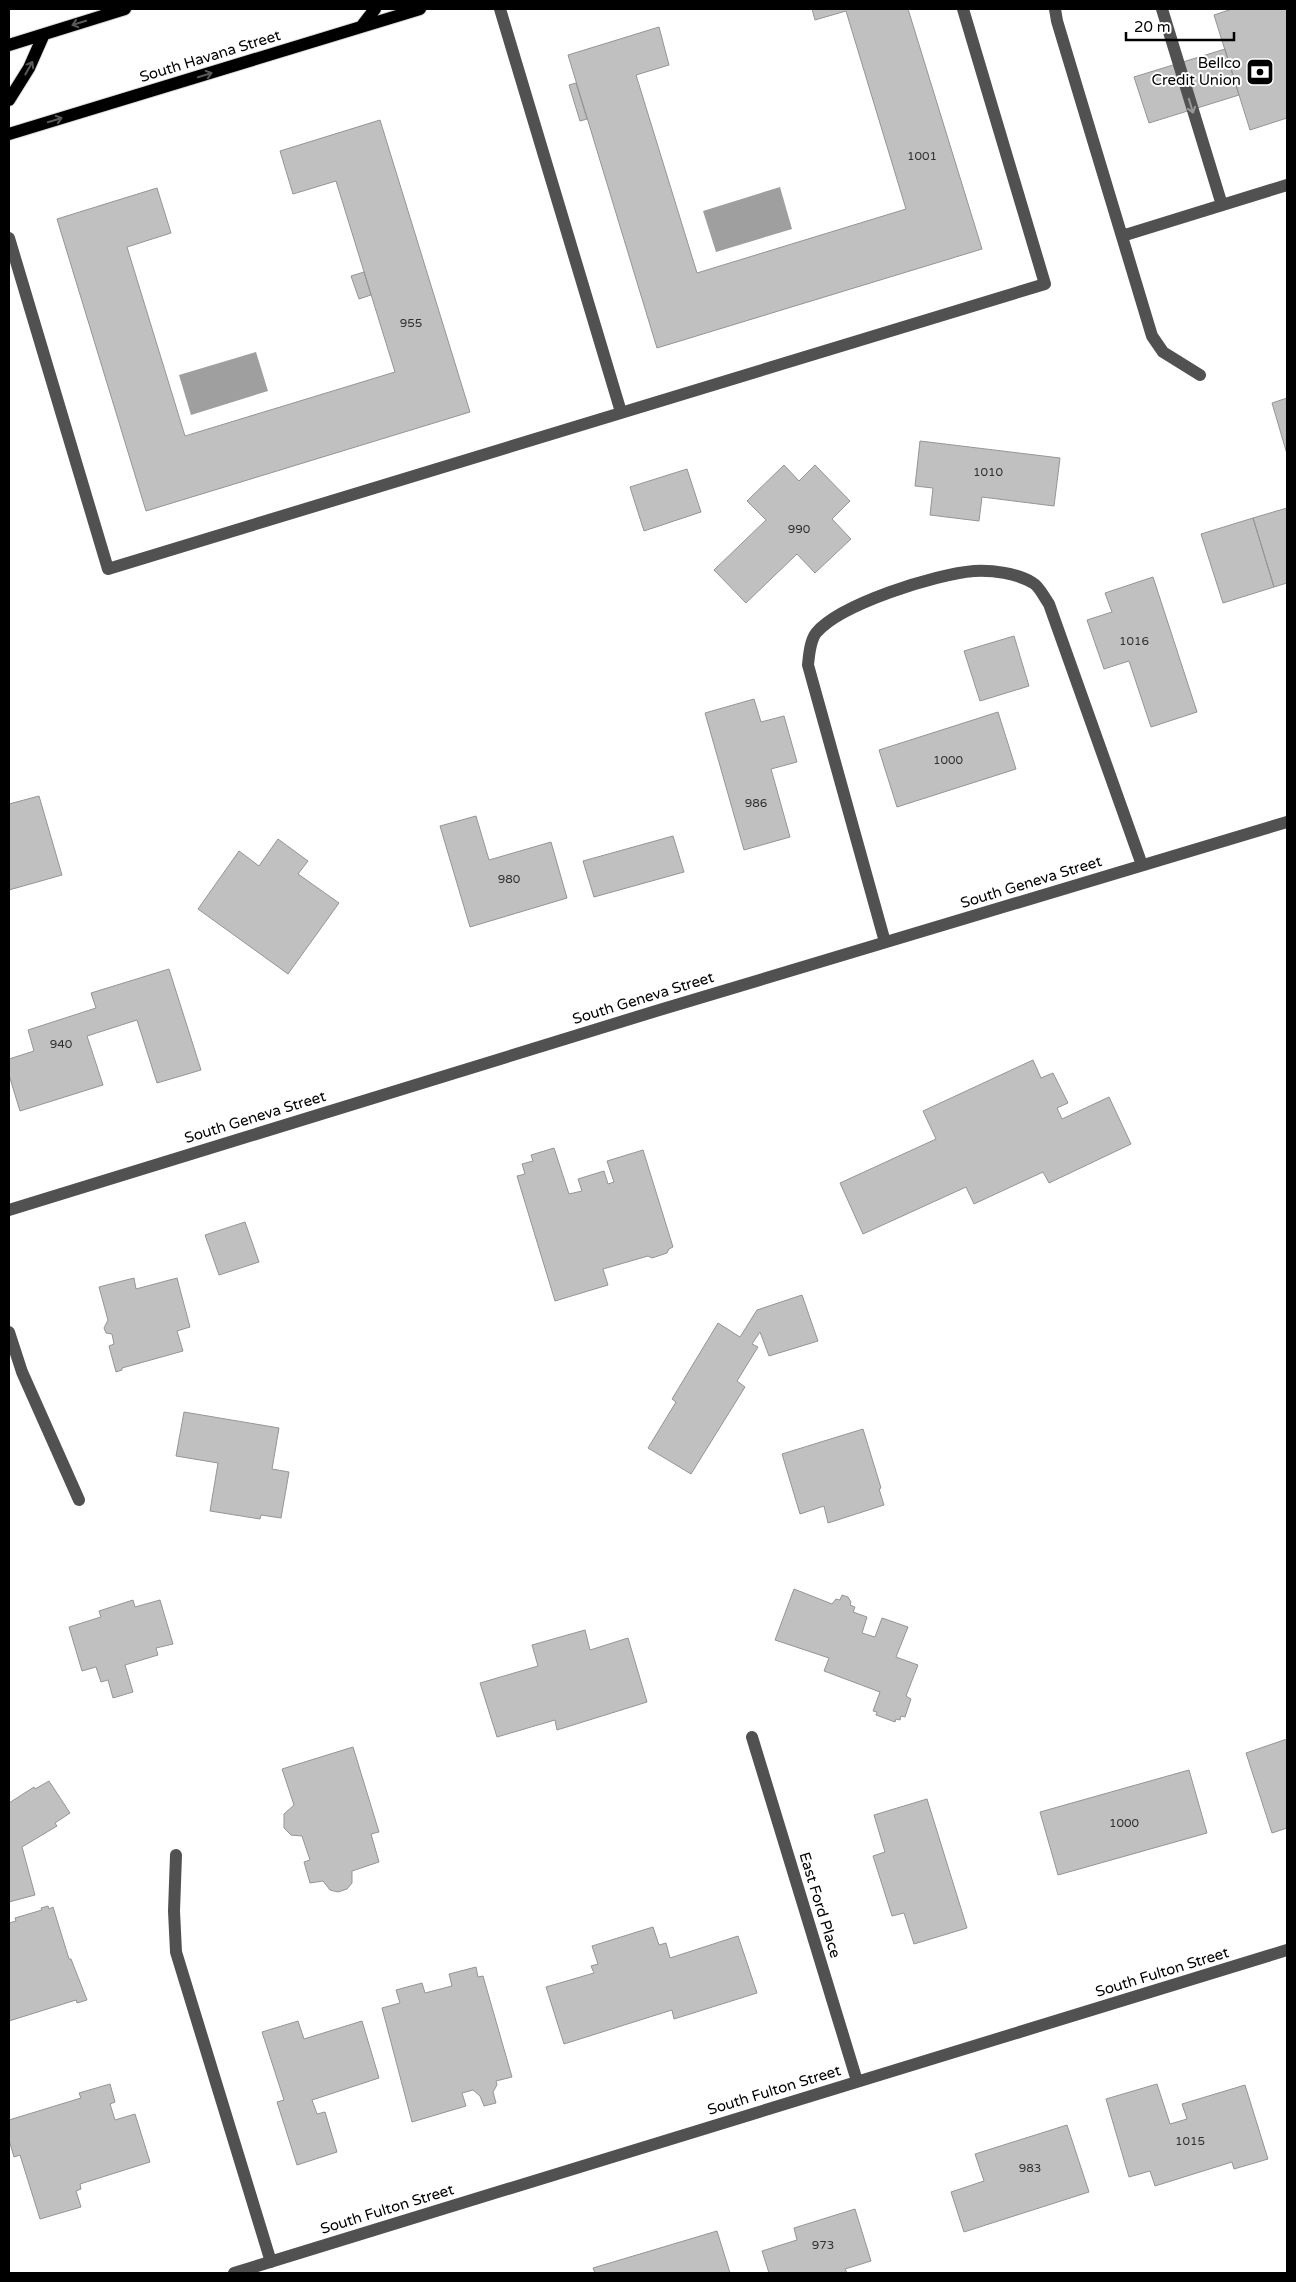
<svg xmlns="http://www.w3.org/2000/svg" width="1296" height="2282" font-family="'Varela Round',sans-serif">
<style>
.water{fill:#9f9f9f}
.building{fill:#c0c0c0;stroke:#959595}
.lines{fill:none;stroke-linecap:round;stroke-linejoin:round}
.major-casing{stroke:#dbdbdb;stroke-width:14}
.minor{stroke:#515151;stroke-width:12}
.major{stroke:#000;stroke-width:12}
.oneway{stroke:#595959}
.oneway2{stroke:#979797}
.labels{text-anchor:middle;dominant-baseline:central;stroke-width:4;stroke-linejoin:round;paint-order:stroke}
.number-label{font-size:12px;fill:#303030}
.street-label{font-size:15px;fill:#000;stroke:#fff}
.poi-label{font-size:15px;fill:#000;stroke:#fff;text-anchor:end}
</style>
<rect width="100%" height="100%" fill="#fff"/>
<path class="water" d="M780,187l12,42 -76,23 -13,-41z
M256,352l12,39 -77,24 -12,-40z"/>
<path class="building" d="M812,9h96l74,240 -325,99 -89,-293 91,-28 10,38 -33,10 61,198 209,-64 -60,-198 -31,9z
M1232,9h55v109l-37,12 -36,-115z
M1225,49l14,46 -90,28 -15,-46z
M576,83l11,36 -7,2 -11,-36z
M380,120l90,292 -324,99 -89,-292 100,-31 14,45 -44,14 58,189 210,-64 -59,-191 -43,13 -13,-43z
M364,272l7,23 -12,4 -8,-23z
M1287,398v56l-15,-51z
M920,441l140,17 -6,48 -72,-9 -3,24 -49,-6 3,-27 -18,-2z
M784,465l15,16 16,-16 35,36 -18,18 19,20 -36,34 -18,-19 -51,49 -32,-33 52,-50 -19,-19z
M687,469l14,43 -57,19 -14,-44z
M1287,508v75l-13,4 -21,-69z
M1253,518l21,69 -51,16 -22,-69z
M1153,577l44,135 -46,15 -22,-66 -25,8 -17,-49 25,-8 -7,-19z
M1014,636l15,50 -49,15 -16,-50z
M754,699l7,23 23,-6 13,46 -26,7 19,68 -46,13 -39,-137z
M998,712l18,57 -119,38 -18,-57z
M39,796l23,79 -53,15v-86z
M476,816l13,44 62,-18 16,56 -97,29 -30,-101z
M673,836l11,36 -90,25 -11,-36z
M278,839l30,22 -10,13 41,29 -51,71 -90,-65 41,-58 20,15z
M169,969l32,101 -44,13 -20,-63 -50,16 16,49 -83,26 -11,-36v-16l25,-8 -6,-21 68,-22 -5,-15z
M1033,1060l8,18 12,-5 15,30 -11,5 5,11 47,-22 22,47 -82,39 -6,-11 -69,32 -8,-17 -103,47 -23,-51 96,-44 -13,-28z
M554,1148l15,46 13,-3 -4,-12 26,-8 4,13 6,-2 -7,-21 36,-11 30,97 -4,2 -2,4 -15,5 -4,-2 -45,13 5,16 -53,16 -38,-125 8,-2 -3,-10 11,-3 -2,-6z
M245,1222l14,40 -40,13 -14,-40z
M134,1278l2,11 41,-11 13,49 -13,4 6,20 -61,17v2l-6,2 -7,-26 5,-2 -2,-10 -6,-1 -2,-5 4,-8 -9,-33z
M802,1295l16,46 -49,15 -9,-24 -8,12 6,3 -21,34 8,6 -54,87 -43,-26 28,-46 -4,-3 46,-76 22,14 17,-27z
M184,1412l95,16 -7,41 17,3 -8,46 -20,-3 -1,4 -50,-8 8,-48 -42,-7z
M863,1429l18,59 -2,1 5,16 -56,18 -4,-17 -24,8 -18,-60z
M794,1589l38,15 4,-5 4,1 2,-5 6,2 3,5 -1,3 5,2 -2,5 14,5 -5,16 13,4 7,-19 26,9 -12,30 22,8 -12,31 5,3 -6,18 -4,-1 -1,4 -4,-1 -1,3 -19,-7 1,-3 -4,-1 7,-19 -56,-21 5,-13 -54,-18z
M133,1600l2,7 25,-7 13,44 -17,4 2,7 -33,10 8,27 -20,6 -5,-18 -7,2 -5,-15 -14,4 -13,-44 32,-10 -2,-6z
M585,1630l5,20 38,-12 19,64 -90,28 -2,-10 -58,17 -17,-54 58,-17 -6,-21z
M1287,1739v89l-15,5 -26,-80z
M353,1747l26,85 -8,2 8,28 -27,9v12l-5,6 -9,3 -8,-2 -7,-9 -13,2 -6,-21 6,-2 -8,-24 -11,-1 -7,-7v-14l10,-9 -12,-36z
M1189,1770l18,63 -149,42 -18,-63z
M49,1781l21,32 -15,10 2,3 -35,21 13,48 -26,7v-99l25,-16 1,2z
M927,1799l40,129 -53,16 -10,-31 -12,3 -19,-60 12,-4 -11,-37z
M48,1906l1,3 4,-2 16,52h2l16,41 -10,3 -1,-3 -67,21v-98l7,-2 -1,-3 27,-8 -1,-2z
M653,1927l6,18 7,-2 4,15 68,-22 19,57 -83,26 -2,-9 -108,34 -18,-57 48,-14 -3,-7 7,-2 -6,-18z
M476,1967l2,10 5,-1 29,101 -16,4 1,4 -4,7 3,11 -12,3 -4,-10 -7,-6 -11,3 4,13 -54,16 -30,-114 18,-5 -4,-13 26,-7 3,10 27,-7 -3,-12z
M298,2021l6,18 58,-18 17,57 -67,22 5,14 8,-2 12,40 -40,13 -20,-63 7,-2 -22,-68z
M110,2084l5,18 -5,2 5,16 20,-6 15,48 -70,22 1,5 -5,2 5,16 -41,12 -20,-64 -6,2 -5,-17v-20l72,-22 -2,-5z
M1157,2084l13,40 17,-5 -5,-15 63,-19 23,74 -34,10 -2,-7 -77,24 -5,-15 -21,6 -23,-78z
M1067,2125l22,67 -125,40 -13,-40 33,-11 -9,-27z
M855,2209l16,52 -26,8 2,4h-78l-7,-22 35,-11 -3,-12z
M717,2231l13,42h-135l-2,-5z"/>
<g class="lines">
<defs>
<path id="major" d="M361,27l14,-18
M9,45l116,-36
M9,100l20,-32 15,-34
M9,134l411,-125"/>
</defs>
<use href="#major" class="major-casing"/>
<path class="minor" d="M500,9l121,403
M1055,9l2,12 95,315 11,16 37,23
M1162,9l60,196
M1122,236l165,-51
M9,238l99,331 937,-285 -82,-275
M885,942l-77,-277c1,-10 2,-24 8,-32 24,-29 120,-59 158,-62 18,-1 43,2 59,12 6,3 11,14 16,21l93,261
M9,1210l647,-199 631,-189
M9,1332l13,40 57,128
M752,1737l105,344
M176,1855l-2,56 2,41 95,310
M234,2273l1053,-323"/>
<use href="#major" class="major"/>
</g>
<defs><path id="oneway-shaft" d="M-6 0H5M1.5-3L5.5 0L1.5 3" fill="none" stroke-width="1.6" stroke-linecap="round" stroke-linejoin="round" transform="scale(1.25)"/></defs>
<g class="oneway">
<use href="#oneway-shaft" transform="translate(79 23) rotate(163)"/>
<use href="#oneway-shaft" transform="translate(29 68) rotate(-61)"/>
<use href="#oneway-shaft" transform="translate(205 75) rotate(-17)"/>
<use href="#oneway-shaft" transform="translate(55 120) rotate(-17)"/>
</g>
<use class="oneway2" href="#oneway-shaft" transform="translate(1191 106) rotate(73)"/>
<defs>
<symbol id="bank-square" viewBox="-11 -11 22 22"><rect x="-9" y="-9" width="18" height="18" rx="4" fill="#000" stroke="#fff"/><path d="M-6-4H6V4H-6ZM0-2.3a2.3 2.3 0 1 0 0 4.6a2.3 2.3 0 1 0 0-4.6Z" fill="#fff"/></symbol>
</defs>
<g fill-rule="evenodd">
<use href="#bank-square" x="1244" y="56" width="32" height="32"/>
</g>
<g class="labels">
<g class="number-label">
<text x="922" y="156">1001</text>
<text x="411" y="323">955</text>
<text x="988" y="472">1010</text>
<text x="799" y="529">990</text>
<text x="1134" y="641">1016</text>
<text x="948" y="760">1000</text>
<text x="756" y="803">986</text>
<text x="509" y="879">980</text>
<text x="61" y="1044">940</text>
<text x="1124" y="1823">1000</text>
<text x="1190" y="2141">1015</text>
<text x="1030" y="2168">983</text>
<text x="823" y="2245">973</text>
</g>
<g class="street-label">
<text transform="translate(210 56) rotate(-17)">South Havana Street</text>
<text transform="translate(1031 882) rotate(-17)">South Geneva Street</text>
<text transform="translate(643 998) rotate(-17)">South Geneva Street</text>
<text transform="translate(255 1117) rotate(-17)">South Geneva Street</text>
<text transform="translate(820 1905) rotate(73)">East Ford Place</text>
<text transform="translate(1162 1972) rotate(-17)">South Fulton Street</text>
<text transform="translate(774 2090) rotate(-17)">South Fulton Street</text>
<text transform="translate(387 2209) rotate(-17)">South Fulton Street</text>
</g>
<g class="poi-label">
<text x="1241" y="63">Bellco<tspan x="1241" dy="17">Credit Union</tspan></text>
</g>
</g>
<rect width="1296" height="2282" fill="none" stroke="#000000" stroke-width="20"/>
<path d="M1126 32v8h108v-8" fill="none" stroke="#000000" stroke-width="2.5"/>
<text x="1134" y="32" font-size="15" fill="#000000" stroke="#ffffff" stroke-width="4" paint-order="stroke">20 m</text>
</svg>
